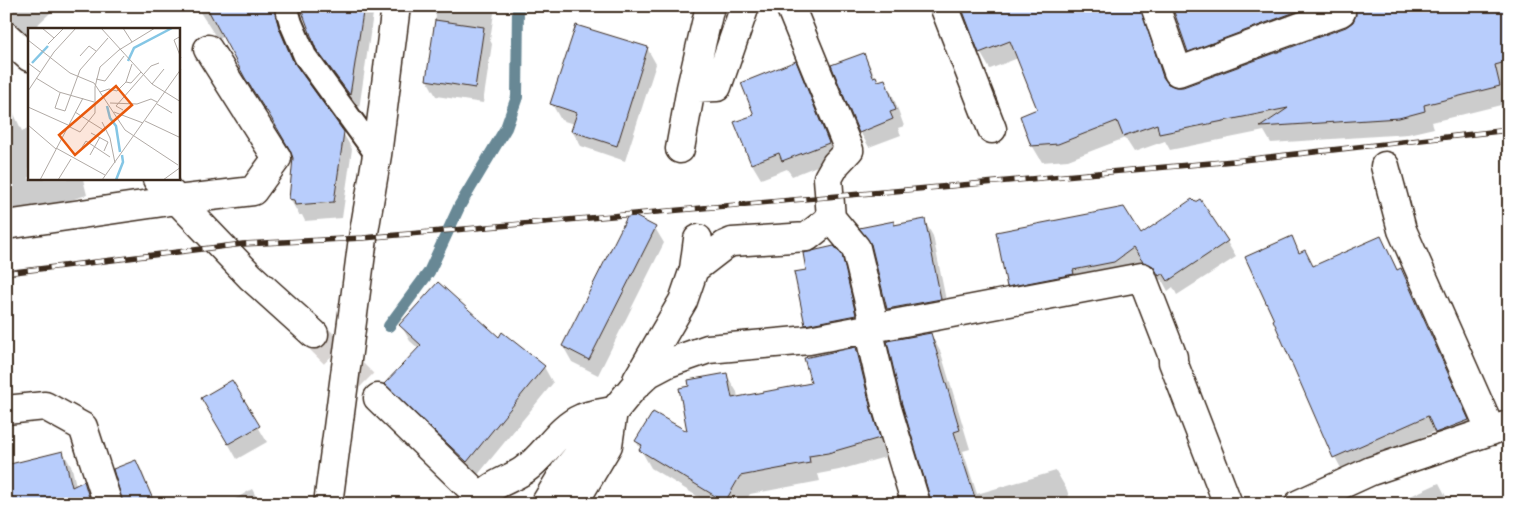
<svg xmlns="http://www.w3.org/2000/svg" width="1515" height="510" font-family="Delius,sans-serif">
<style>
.shadow{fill:#0003}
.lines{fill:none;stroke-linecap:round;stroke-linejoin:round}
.stream{stroke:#678895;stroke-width:12}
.building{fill:#b8cdfc;stroke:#3b2a1e}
.street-tunnel{stroke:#d8d4d2;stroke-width:28;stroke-dasharray:28 14;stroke-linecap:butt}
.lane-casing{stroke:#3b2a1e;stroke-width:26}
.street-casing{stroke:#3b2a1e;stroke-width:31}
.secondary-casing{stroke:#3b2a1e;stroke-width:31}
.lane{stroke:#fff;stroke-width:22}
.street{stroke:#fff;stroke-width:28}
.secondary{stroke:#fff;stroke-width:28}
.rail-casing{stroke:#3b2a1e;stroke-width:5.5}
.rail{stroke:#fff;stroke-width:4;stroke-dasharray:11;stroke-linecap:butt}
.inset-river{fill:none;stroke:#84c6e5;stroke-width:2.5}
.inset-road{fill:none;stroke:#b1aaa5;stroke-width:1}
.view{fill:#e8590c;fill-opacity:0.15;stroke:#e8590c;stroke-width:2.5}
.inset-edge{fill:none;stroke:#3b2a1e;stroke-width:2.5}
</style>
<rect width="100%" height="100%" fill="#fff"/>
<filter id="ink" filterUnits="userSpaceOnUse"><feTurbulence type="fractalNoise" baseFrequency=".02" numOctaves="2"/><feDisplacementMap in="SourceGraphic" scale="10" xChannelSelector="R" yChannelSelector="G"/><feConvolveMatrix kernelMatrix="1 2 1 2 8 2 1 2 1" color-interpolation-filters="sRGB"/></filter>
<g filter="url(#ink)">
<path class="shadow" d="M6,6h40l4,7 -17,16h-4v3l-6,6 -17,-4z
M196,6h174l3,8 -14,95 -32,-44 -9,-16 -16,-39 -10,-1 -11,11 6,24 11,26 45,63 9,16 -10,69 -37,3 -3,-6h-3l-9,-16 4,-40 -1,-5 -16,-29 -1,1 -20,-32 -32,-58 -6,4z
M431,6h64l-5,34 2,4 -9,59 -47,-7 -9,-16 9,-64z
M963,6l181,20 10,16 15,44 6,2h9l163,-60 7,-5 4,-8 -4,-2h-8l-148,55 -9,-17 7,-45h313v74l-6,2 6,21 -77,19 2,6 -26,6 -137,9 -7,-12 -94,19 -5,-9 -31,11 -9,-14 -57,22 -26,2 -10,-17 7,-36 -21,-51 -28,11 -10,-17z
M647,48l9,16 -31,97 -44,-15 -9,-15 2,-7 -13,-4 -9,-16z
M864,54l14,28 6,-2 9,16 11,30 -6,2 3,7 -32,12 -9,-15z
M795,63l9,15 33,80 -45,18 -5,-7 -26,10 -9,-15 -16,-41 20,-8z
M6,97l16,34 7,-2v50h54l4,16 -39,12 -2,-3 -40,6z
M924,220l9,16 16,79 -52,9 -9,-15 -15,-61 -12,-19 32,-7 2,4z
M655,228l9,15 -66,132 -26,-13 -9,-16z
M1141,236l86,6 9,15 -59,38 -4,-8 -5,4 -6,-11 -9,-3 -10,-15 -20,15 -106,24 -9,-15z
M1381,237l17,34 3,-2 8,15 67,151 -31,12 -9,-16 -93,41 -8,-15 -61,-136 17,-83 9,16 13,13z
M841,256l9,16 14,59 -49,9 -9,-16 2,-53z
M401,325l98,14 45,28 9,16 -77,94 -81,-77 -9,-16 33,-35 -9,-8z
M931,334l10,19 29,96 -7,2 14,43 79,-23 11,19 4,14h-139z
M856,348l10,18 23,90 -50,14 -21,4 2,7 -70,13 -6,10h-34l-59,-36 -15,-27 53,-8 1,-46 36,-13 11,18 1,6 75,-14z
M232,382l35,60 -30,17 -34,-61z
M63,452l9,16 4,18 8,-3 11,21h-89z
M136,461l5,8 12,31z
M1439,483l11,21h-57z
M252,489l8,15h-33z"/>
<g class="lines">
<path class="stream" d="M389,326l40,-54 31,-67 46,-77 11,-31 1,-91"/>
</g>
<path class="building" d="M206,6h67l6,22 14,33 51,71 -10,70 -39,3 -1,-5 -5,-1 4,-41 -3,-8 -23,-39h-1l-21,-33z
M300,6h64l-14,89 -34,-46z
M961,6h179l23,71 5,7 8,3h7l163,-60 7,-5 3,-7 -1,-9h154v55l-14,4 5,21 -76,19 1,6 -26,7 -139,9 28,-19 -129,26 -2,-10 -34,12 -6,-15 -59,23 -27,2 -11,-30 17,-7 -27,-68 -31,12z
M1172,6h139l-123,46z
M435,20l49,7 -9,61 -49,-8z
M576,25l72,22 -31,99 -46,-15 6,-18 -27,-9z
M864,53l9,24 3,-1 2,5 7,-2 11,31 -6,2 3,7 -34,14 -28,-68z
M796,61l33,82 -47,18 -3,-8 -28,11 -17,-42 20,-7 -13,-32z
M1192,199l3,3 5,-3 28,42 -60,40 -5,-8 -4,3 -6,-10 -10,-4 -10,-14 -19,14 -41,8 1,4 -67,13 -11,-55 128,-25 17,27z
M629,213l27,14 -67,133 -27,-14z
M925,219l16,80 -54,10 -16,-65 -12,-16 35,-7v4z
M1292,236l7,17 6,-3 8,16 68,-30 16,34 4,-2 68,152 -34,13 -7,-17 -95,42 -60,-138h1l-29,-63z
M834,246l8,9 14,60 -51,10 -11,-53 12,-2 -3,-17z
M438,282l61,55 3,-5 43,34 -78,96 -83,-78 37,-39 -22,-20z
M931,333l29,97 -6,2 23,72h-45l-31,-103 -14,-60z
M856,347l15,62 9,29 -52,15 -19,3 1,7 -70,13 -15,26 -86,-52 3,-5 -7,-4 18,-29 34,19 -8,-43 10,-2 -1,-6 39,-7 5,25 79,-15 -7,-25z
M232,380l28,46 -32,18 -27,-46z
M63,451l9,36 12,-6 7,23h-85v-39z
M136,460l19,44h-32l-10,-35z"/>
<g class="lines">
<path class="street-tunnel" d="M314,334l64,64"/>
<defs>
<path id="lane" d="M286,6l5,17 14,33 72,99"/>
<path id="street" d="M790,6l59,144 -13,14 -8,14 3,40 25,30 19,79
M944,6l48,123
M1155,6l23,66 163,-60
M6,36l23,21
M691,88l26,-1 28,-81
M680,149l11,-61 19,-82
M1385,166l17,64 89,201
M157,179l94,98 63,57
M6,225l171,-25 76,-9 24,-33 -69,-109
M694,269l31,-24 7,-3 75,-5 24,-19
M868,328l18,77 30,99
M637,380l46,-79 11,-32 4,-30
M378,398l102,99
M6,410l39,-4 38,21 25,77
M478,504c8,-20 31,-23 46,-34 21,-14 34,-42 58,-52 9,-4 21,-5 31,-7l-5,34 -35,59
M545,504l20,-33 67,-82 17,-16 19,-10 40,-14 101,-9 333,-63 31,80v5l55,142
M1299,504l72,-33 137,-46"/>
<path id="secondary" d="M328,504l35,-266 14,-83 19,-149"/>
</defs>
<use href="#lane" class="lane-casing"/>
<use href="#street" class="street-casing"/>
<use href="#secondary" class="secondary-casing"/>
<use href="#lane" class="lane"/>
<use href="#street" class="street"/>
<use href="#secondary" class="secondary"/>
<defs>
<path id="rail" d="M6,273l237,-29 120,-6 871,-77 275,-31"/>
</defs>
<use href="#rail" class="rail-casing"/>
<use href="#rail" class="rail"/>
</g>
</g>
<g transform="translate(28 28)">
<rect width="152" height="152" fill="#fff"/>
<path class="inset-river" d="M100,33l6,-13 38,-20M4,35l16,-17M79,78l3,12 6,8 4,26M88,152l7,-18 -1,-7"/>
<path class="inset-road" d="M14,0l12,10M73,0l51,56 29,18M95,0l9,14M153,8l-7,4 7,18M0,12l42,33 24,10 31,47 53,35M20,16l16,-16M52,28l9,-10 7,5M0,35l12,9M104,36l-6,18 5,1 10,-11M8,50l23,14 35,10M68,51l9,2 19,-25M124,56l12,-15M0,63l26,-39 22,-24M72,64l9,-3 8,2 9,-9M32,65l-5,15 10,3 15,-41 28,-32M82,75l27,1 14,-5 6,3M129,76l15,9M0,79l40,18M95,82l-7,-4 35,-40 8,-3M47,84l14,9M86,84l29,11M61,93l16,10M117,93l36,17M74,94l8,16 5,25M0,97l28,24M40,98l12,6 15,-19v-26l5,-20 19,-17 36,-22M63,105l17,9 -4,9M28,120l49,27M53,121l5,-8 24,16M62,127l10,-18M12,152l43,-82M30,152l13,-21M74,152l79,-111M135,152l18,-13"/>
<path class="view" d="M88,58l16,19 -57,50 -16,-20z"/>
<rect width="152" height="152" class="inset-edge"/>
</g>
<rect width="1515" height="510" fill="none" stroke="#fff" stroke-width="25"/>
<rect x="12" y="12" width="1490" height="485" fill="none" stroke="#3b2a1e" stroke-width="2" filter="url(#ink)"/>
</svg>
